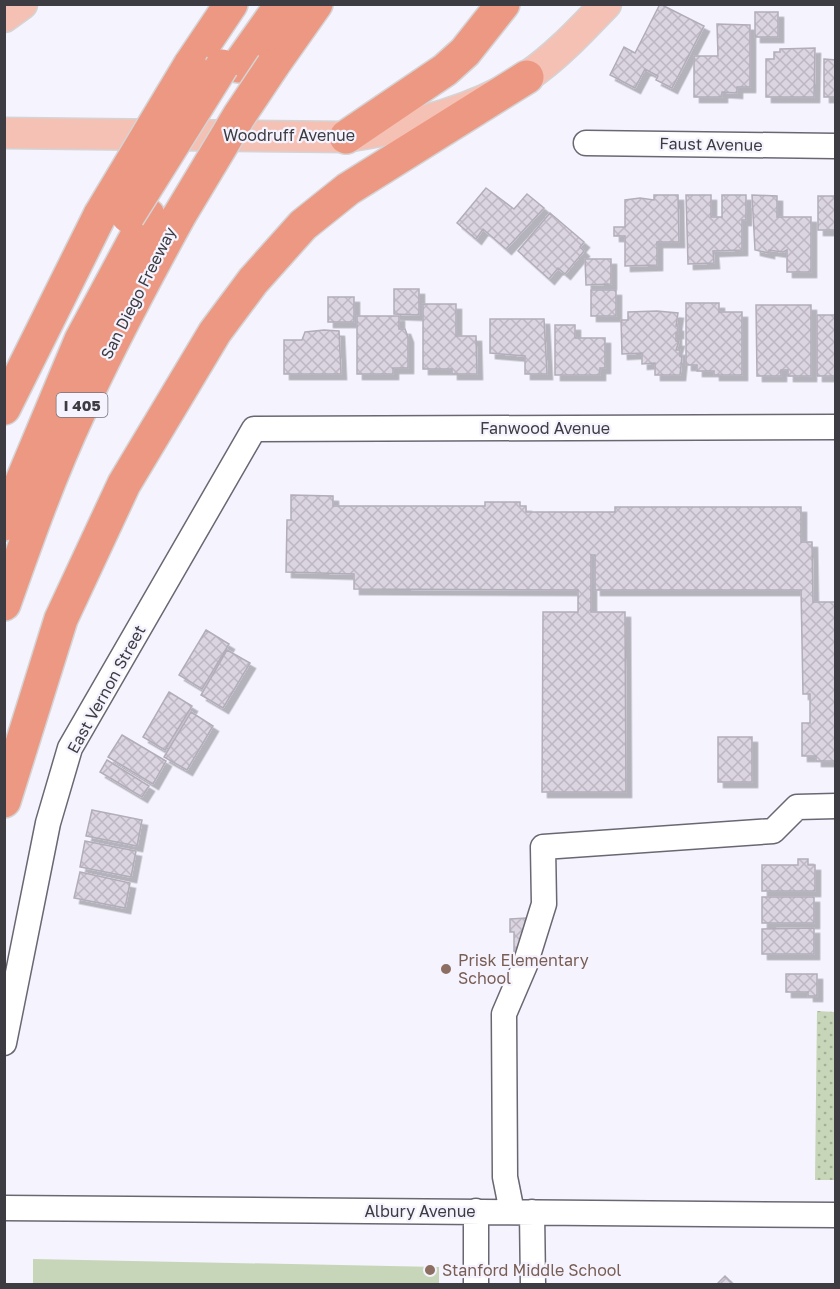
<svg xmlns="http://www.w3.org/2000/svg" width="840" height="1289" font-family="'Golos Text',sans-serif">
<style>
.grass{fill:url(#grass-dots)}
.park{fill:#c7d6b8}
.building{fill:url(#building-cross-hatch);stroke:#b3adb9;stroke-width:1.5;filter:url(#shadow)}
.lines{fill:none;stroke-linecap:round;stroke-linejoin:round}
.minor-casing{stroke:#6a6773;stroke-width:27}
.major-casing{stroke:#d4d4d5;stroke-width:33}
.highway-casing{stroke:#d4d4d5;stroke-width:36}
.minor{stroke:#fff;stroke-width:24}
.major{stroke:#f4c1b4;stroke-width:30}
.highway{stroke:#ed9882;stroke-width:33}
.highway-bridge-casing{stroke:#d4d4d5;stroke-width:36;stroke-linecap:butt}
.highway-bridge{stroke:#ed9882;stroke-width:33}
.education-dot{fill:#8d6e63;stroke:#f5f3fe;stroke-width:2}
.labels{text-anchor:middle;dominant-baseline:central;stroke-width:4.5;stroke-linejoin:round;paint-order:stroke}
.shield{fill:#f5f3fe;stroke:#74737a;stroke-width:1.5}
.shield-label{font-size:15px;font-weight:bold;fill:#3d3c42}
.street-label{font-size:16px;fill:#3d3c42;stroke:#f5f3fe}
.education-label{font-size:16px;fill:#785e54;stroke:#f5f3fe;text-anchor:start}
</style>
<defs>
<pattern id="grass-dots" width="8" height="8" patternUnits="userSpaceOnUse" patternTransform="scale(1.5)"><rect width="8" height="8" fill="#c7d6b8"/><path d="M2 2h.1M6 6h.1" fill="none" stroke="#a3af97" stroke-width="1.8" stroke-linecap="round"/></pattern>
<pattern id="building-cross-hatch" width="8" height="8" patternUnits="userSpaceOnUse" patternTransform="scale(1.5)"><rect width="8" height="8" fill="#dbd4e1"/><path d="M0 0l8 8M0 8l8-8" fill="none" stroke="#bdb7c2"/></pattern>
<filter id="shadow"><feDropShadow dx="5.5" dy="5.5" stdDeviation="0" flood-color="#0004"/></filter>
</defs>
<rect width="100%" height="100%" fill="#f5f3fe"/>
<path class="grass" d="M817,1011l18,1v168h-20z"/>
<path class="park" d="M33,1259l406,8v17h-406z"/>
<path class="building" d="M660,4l44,22 -32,62 -16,-8 2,-4 -13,-7 -10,19 -25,-13 14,-28 11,6z
M755,12h23v25h-23z
M717,24l33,1v62h-13v6l-15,-1v5h-28v-41h24z
M815,48l-1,49h-48v-38h8v-7h6v-3z
M824,59l12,1v37h-12z
M486,188l28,21 13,-15 17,14 -38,41 -23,-20 -7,10 -19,-16z
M654,195h24l1,47h-22v23l-32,1v-30h-11v-9h11v-27l15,-2 14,2z
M686,195h25v22h11v-22h24v25h-4v30l-29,1 1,12 -26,1z
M752,195l25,1v21h34v55h-24v-22l-4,2 -14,-2v3l-14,-3z
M818,196h18v34h-18z
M550,213l34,29 -4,5 4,4 -19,23 -7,-6 -9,11 -31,-28z
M585,259h26v25l-25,1z
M394,289h25v26l-25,-1z
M591,290h25v26h-25z
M328,297h26v25h-26z
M686,303h33v9h23v63h-28v-4h-17v-6h-11z
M423,304h33v32h20l1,38h-25v-5h-29z
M756,305h55v71h-23v-6h-7v6h-24z
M657,311l21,2 -2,13h2v7h-2v8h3l-3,9h4v6h2l-2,19h-25v-12l-13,1v-11l-20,1 -1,-34h7v-8z
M817,315h19v61h-19z
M357,316h42v13h6l3,8v31h-15v6h-36z
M490,319h54l3,55h-22v-18l-35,-3z
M555,325h20v13h30v30h-5v7h-45z
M324,330l15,1 2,43h-57v-34h18l3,-8z
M291,495l42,1v10h152v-4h35v4h6v6h89v-5h186v35h11l1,60h23v159h-20v-5h-14v-33h8v-29h-7l-2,-104h-206v-35h-4v57h34l1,180h-84l1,-180h35v-22l-224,-1v-15l-68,-2 1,-52h4z
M206,630l23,14 -27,45 -23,-14z
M227,650l23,13 -27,45 -22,-13z
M169,692l23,14 -27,44 -22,-13z
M191,712l22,14 -26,44 -23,-13z
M122,735l44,26 -13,23 -45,-27z
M718,737h34v45h-34z
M107,760l42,26 -7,11 -42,-25z
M92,810l50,10 -5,26 -51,-10z
M85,841l51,10 -5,26 -51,-10z
M798,859h10v6h7v26h-53v-26h36z
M80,872l50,11 -5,25 -51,-10z
M762,897h52v26h-52z
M526,918l-4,35h-8v-21h-4v-13z
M814,928v26h-52v-25z
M786,974h31v22h-9v-4h-22z
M725,1276l8,8h-16z"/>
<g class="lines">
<defs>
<path id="minor" d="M586,143l250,3
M4,1043l44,-220 22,-75 184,-319 582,-2
M4,1208l832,7
M512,1212l-7,-35 -1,-163 21,-49 19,-61 -1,-57 230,-16 24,-24 39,-1
M532,1212l1,72
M476,1284v-73"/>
<path id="major" d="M4,17l18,-13
M4,133l342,4c59,-9 132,-27 182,-61 29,-20 53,-46 78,-72"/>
<path id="highway" d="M190,65l41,-61
M273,65l43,-61
M238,66l44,-62
M346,137l99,-67 20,-18 38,-48
M4,408l96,-193
M4,524l77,-184 67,-125
M4,604c23,-65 46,-130 75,-192 30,-67 65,-132 100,-196
M4,801l57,-182 63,-135 91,-152 38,-51 50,-56 45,-36 179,-112"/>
</defs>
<use href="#minor" class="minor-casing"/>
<use href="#major" class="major-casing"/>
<use href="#highway" class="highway-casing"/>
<use href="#minor" class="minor"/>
<use href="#major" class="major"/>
<use href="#highway" class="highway"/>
<defs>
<path id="highway-bridge" d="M100,215l90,-150
M128,216l94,-150
M179,216l60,-100 34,-51"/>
</defs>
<use href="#highway-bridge" class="highway-bridge-casing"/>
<use href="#highway-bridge" class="highway-bridge"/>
</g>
<g class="education-dot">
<circle cx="446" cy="969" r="6"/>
<circle cx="430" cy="1270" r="6"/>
</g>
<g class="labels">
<rect class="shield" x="56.5" y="393" width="51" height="24" rx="4.5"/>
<g class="shield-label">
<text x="82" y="405">I 405</text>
</g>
<g class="street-label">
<text x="289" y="135">Woodruff Avenue</text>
<text transform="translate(711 144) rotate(1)">Faust Avenue</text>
<text transform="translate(138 293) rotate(-63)">San Diego Freeway</text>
<text x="545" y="428">Fanwood Avenue</text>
<text transform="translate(106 689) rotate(-61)">East Vernon Street</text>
<text x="420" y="1211">Albury Avenue</text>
</g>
<g class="education-label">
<text x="458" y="960">Prisk Elementary<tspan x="458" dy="18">School</tspan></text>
<text x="442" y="1270">Stanford Middle School</text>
</g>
</g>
<rect width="840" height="1289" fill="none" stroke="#3d3c42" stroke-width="12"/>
</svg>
